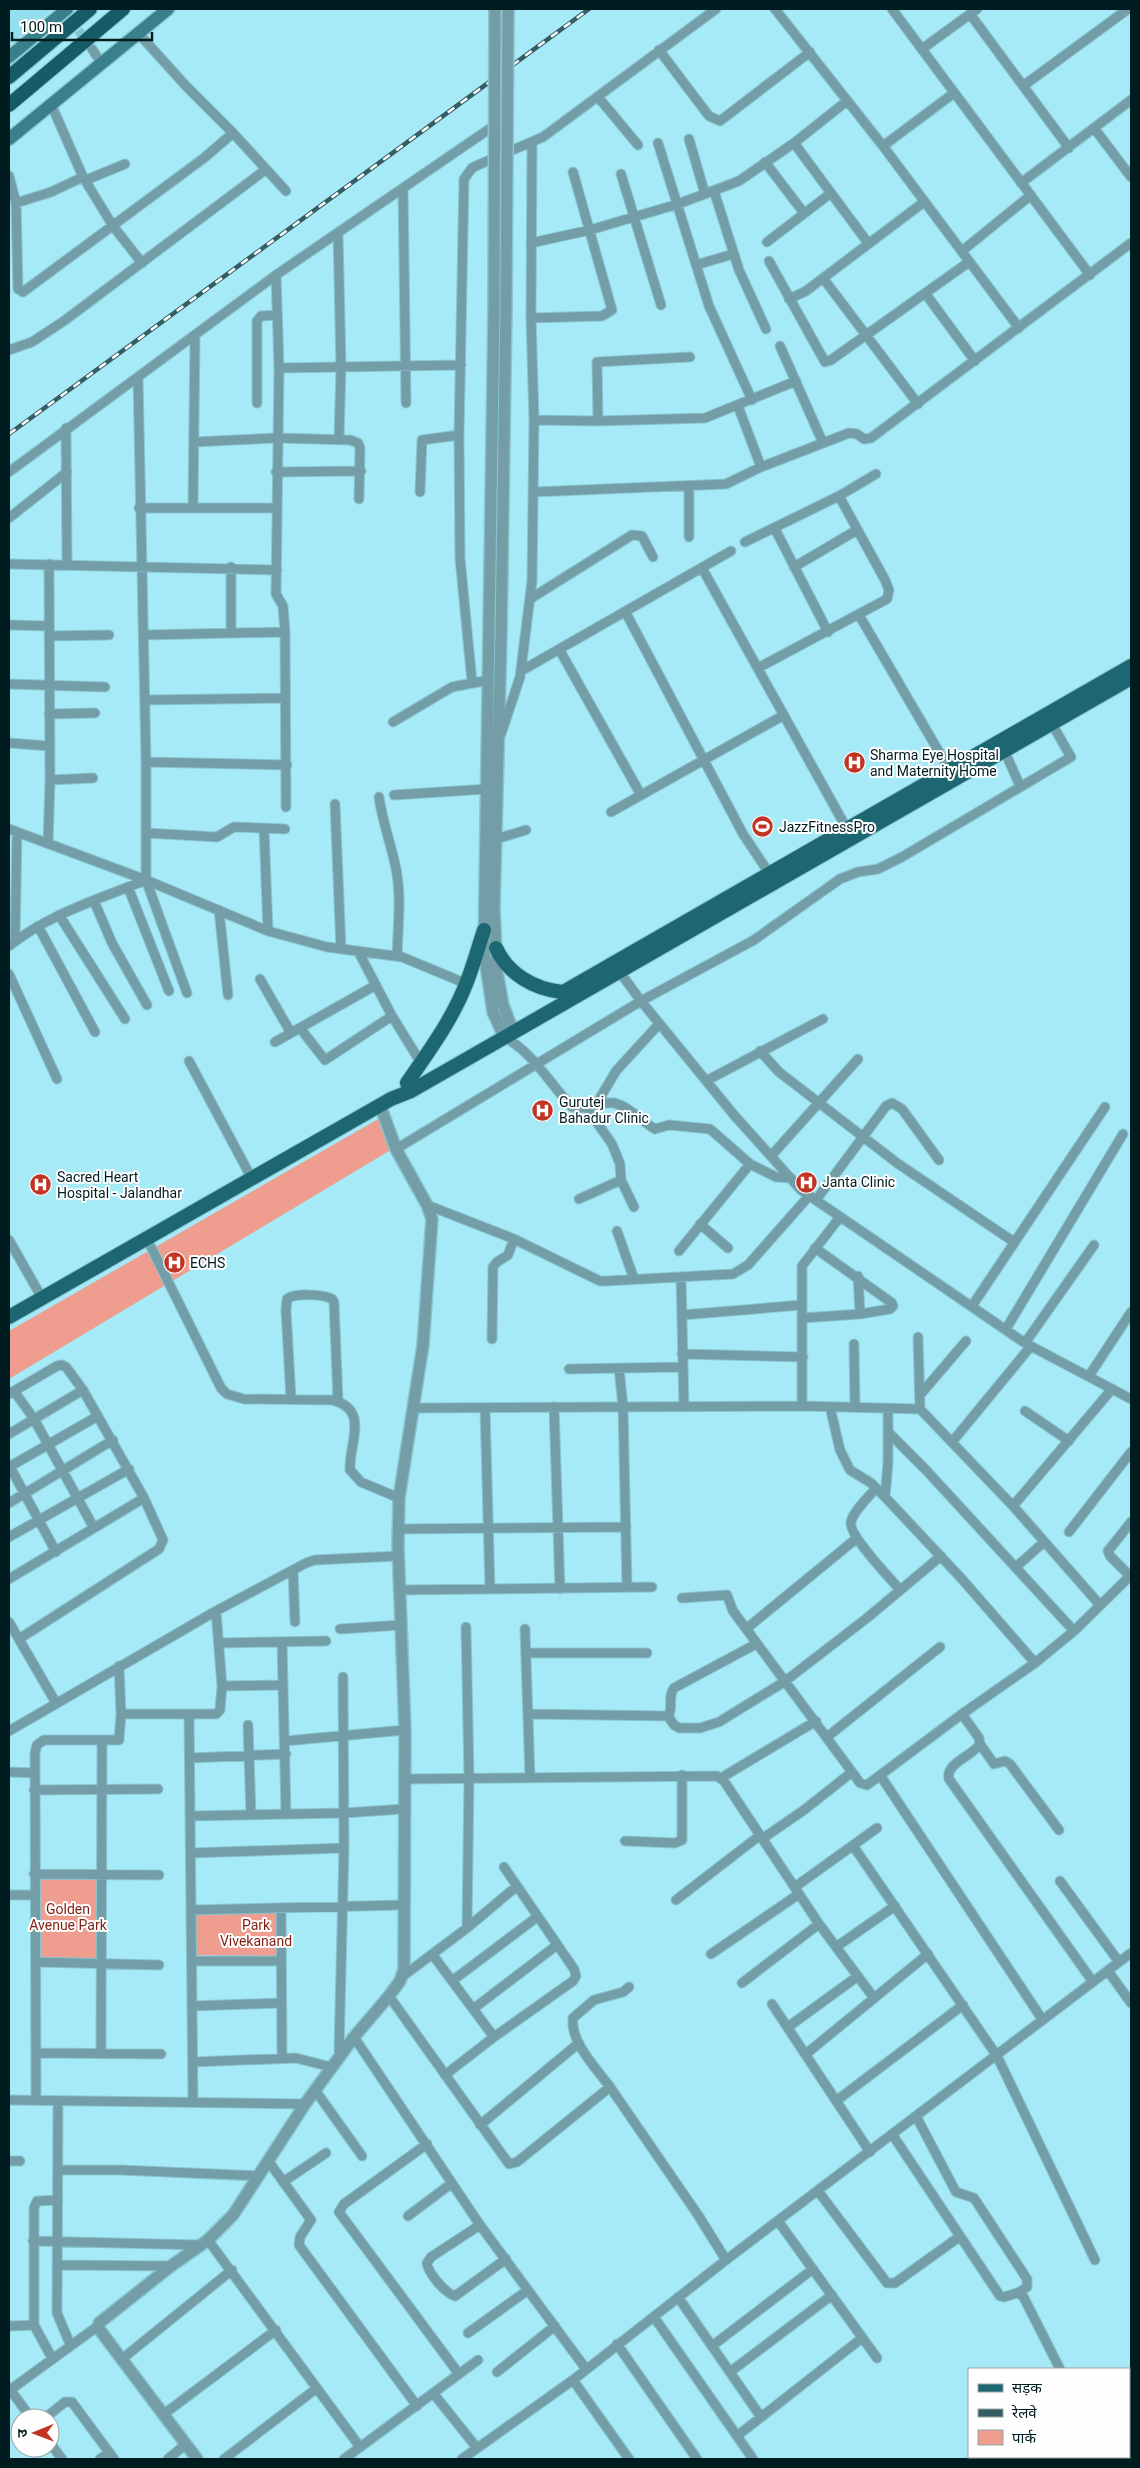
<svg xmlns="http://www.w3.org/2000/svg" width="1140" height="2468" font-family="Roboto,'Noto Sans Devanagari',sans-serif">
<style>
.built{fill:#92dfed}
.green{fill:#ee9d8f}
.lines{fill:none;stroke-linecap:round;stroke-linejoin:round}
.minor-tunnel{stroke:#86c1cc;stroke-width:9;stroke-dasharray:9 4.5;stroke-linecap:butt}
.minor-casing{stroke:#89c5d0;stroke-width:11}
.tertiary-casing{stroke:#89c5d0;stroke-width:14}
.secondary-casing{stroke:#89c5d0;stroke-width:15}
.primary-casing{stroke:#89c5d0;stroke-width:16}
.trunk-casing{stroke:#89c5d0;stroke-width:16}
.minor{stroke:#749ea7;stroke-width:9}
.tertiary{stroke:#749ea7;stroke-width:11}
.secondary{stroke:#3a7f8c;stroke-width:12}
.primary{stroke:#1d6772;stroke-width:14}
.trunk{stroke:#165c66;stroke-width:14}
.rail-casing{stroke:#355d64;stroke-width:4.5}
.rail{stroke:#fefefe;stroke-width:2.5;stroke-dasharray:8;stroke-linecap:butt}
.tertiary-bridge-casing{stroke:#89c5d0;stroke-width:14;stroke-linecap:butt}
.tertiary-bridge{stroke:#749ea7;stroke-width:11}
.labels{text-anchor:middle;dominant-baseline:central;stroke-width:4;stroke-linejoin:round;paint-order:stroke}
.poi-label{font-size:14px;fill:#011c21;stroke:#fefefe;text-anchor:start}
.park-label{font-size:14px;fill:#811e12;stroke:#fefefe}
</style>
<rect width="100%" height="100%" fill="#a7eaf7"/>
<path class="built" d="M9,9h44l-44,36z"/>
<path class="green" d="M380,1118l14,30 -385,231v-48z
M36,1875h65l-1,84 -64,3z
M279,1908v48l-86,-1 -1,-45z"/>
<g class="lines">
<path class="minor-tunnel" d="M71,19l16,24"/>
<defs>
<path id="minor" d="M775,9l108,137 136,182
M892,9l198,266
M970,14l99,134
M139,34l47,52 47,47 53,58
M92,49l10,15
M922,49l55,-40
M659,50l50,66 11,5 90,-69
M1023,86l105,-77
M598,97l40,48
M51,104l32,73 30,49 29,37
M1094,128l37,49
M689,139l16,55
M658,143l51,163 43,94
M794,143l74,100
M883,146l71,-53
M765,162l39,51
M621,174l40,131
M9,176l7,27 2,86 5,3 181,-134 29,-25
M86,180l39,-16
M1021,183l110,-83
M403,188l3,215
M714,191l25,79 27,59
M16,203l35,-11 32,-15
M338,234l3,133 -2,72
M767,242l64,-49
M531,243l59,-13 88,-26 61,-23 55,-38 53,-42
M962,251l69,-56
M769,261l56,101 6,-2 138,-98
M696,265l37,-11
M276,275l3,93 -3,226 7,12 2,26 1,175
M823,278l95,126
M925,293l50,68
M789,299l17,-8 118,-89
M531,318l71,-2 10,-6 -39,-138
M780,346l43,97
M9,350l23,-8 32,-21 201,-151
M279,368l182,-3
M257,403v-82l4,-5 16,-1
M738,406l23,61
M534,420l64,1 107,-3 91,-37
M598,421l-1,-59 93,-5
M66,428l1,137
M194,442l83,-4 73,2 8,3 2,5 -1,51
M9,472l267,-197 219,-150
M276,472l85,-1
M689,486v51
M420,492l2,-52 37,-5
M533,492l193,-8 35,-17 88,-34 8,1 7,5 7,-1 260,-195
M193,507l2,-172
M139,508h137
M9,518l58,-46
M775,529l53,103
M745,542l94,-46 37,-22
M9,564l268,6
M794,567l63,-37
M702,568l145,261
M530,599l102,-64 10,1 11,21
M626,613l117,221 26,39
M859,615l93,159
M9,625l40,1
M231,632v-65
M144,635l141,-3
M49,636l60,-1
M559,649l82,146
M758,668l129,-69 2,-9 -4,-10 -46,-84
M521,671l210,-120
M472,682l-12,-124 -1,-123 5,-256 8,-11 6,-3 65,-28 173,-128
M9,684l96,3
M145,700l140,-2
M49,714l46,-1
M393,722l59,-35 37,-7
M501,734l19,-57 12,-96 2,-161 -3,-102 1,-175
M9,743l40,3
M1005,752l15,34
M146,762l141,3
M50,780l43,-2
M394,795l93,-6
M379,797c3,23 11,44 16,67 7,29 3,62 2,92
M335,804l6,145
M611,812l173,-97
M9,829l137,51 122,51 59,16 75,10 65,27
M264,829l4,102
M146,833l71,4 17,-10 51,2
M496,839l30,-9
M48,844l2,-64 -1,-216
M146,880l41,113
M128,887l41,104
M94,901l18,42 35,62
M219,910l9,85
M59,915l66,104
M38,926l57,106
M15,941l2,-109
M9,946c40,-32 90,-47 137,-66v-118l-8,-385
M358,951l34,65 29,47
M619,971l22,30 93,114 67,75 224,153 106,56
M9,974l48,105
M260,979l31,54
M300,1028l25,32 67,-44
M504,1037c30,16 45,46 68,70 13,4 27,-6 42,-4 15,3 28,19 41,26l14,-4 41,4 40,35 26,13 15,1
M275,1042l101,-57
M760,1051l19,21 118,91 117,79
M189,1061l63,118
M706,1081l117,-62
M597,1103l19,-32 43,-47
M586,1107l26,37 8,20 1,16 13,27
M396,1149l245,-148 113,-61 86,-61 18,-7 20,-3 24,-12 169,-100 -19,-33
M771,1156l87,-97
M579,1199l42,-19
M816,1200l70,-94 6,-3 10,6 37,51
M427,1205l87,34 86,42h6l127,-7 15,-9 61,-69
M700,1224l28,24
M617,1231l17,48
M147,1239l74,149 6,6 17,5 88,1c38,9 17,42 18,70l11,12 38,16
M9,1240l33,58
M679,1251l71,-87
M858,1276l2,38
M681,1277l3,130
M972,1306l133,-199
M682,1315l120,-10
M802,1318l58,-4 30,-5 3,-3 -1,-3 -77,-55
M1006,1329l117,-195
M918,1337l2,72 93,97 87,99
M492,1339l1,-72 4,-5 11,-7 6,-16
M1025,1343l69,-98
M854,1344l1,63
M682,1354l121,3
M619,1368l4,39 4,180
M569,1369l114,-2
M1089,1376l42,-64
M14,1391l20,28 60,109
M9,1394l48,-28 5,-1 4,2 17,23 61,108 -135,81
M920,1395l46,-54
M291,1399l-5,-89 1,-11c8,-6 36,-5 45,0l2,3 4,99
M802,1406v-140l38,-49
M554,1407l6,182
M830,1407l10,43 10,20 21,13 14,14 76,81 74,85
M414,1408l388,-2 118,3
M485,1408l5,181
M1025,1411l44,30
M888,1432l38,38 148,161
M9,1434l74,-44
M952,1442l79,-96
M9,1465l47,87
M9,1467l89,-51
M876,1488c-7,9 -23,23 -25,34 -3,13 40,57 49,68
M885,1497l3,-34v-55
M9,1503l104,-63
M1013,1506l99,-117
M399,1529l227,-2
M1069,1532l62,-80
M9,1537l120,-68
M1016,1567l28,-25
M293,1570l2,52
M1130,1576l-20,-20 -2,-5 23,-29
M401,1590l251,-3
M682,1598l45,-3 6,16 119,161 8,11 7,2 95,-71 73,-51 39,-32 57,-56
M216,1611l6,75 61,-1
M9,1622l47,81
M466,1627l3,150 -2,151
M340,1629l62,-4
M525,1629l5,148
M746,1629l111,-91
M19,1639l140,-90 4,-9 -19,-42
M282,1642l4,172
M220,1643l106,-2
M527,1653h120
M121,1714h95l4,-4 2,-24
M528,1714l140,2c6,-8 -1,-19 6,-28l82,-44
M962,1714l17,24 1,6c-7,12 -35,19 -31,35l144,203
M189,1715l4,387
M668,1716l6,9 5,3h21l19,-6 65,-40 83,-64 74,-62
M248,1725l3,90
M9,1731l207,-120 90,-48 9,-3 83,-4
M827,1737l113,-90
M285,1741l120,-11
M980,1744l14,20 11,-3 5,3 49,66
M190,1758l96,-4
M9,1772l26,1
M880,1775l162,244
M721,1778l95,-57
M404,1779l313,-3 7,5 95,143 55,74
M34,1790l124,-1
M191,1816l152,-3 61,-4
M762,1839l42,-29 48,-38
M625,1841l50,2 7,-3v-65
M854,1847l143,209 98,204
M191,1853l153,-5
M34,1874l125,1
M1060,1881l59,81
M795,1887l82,-59
M9,1895h25
M676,1900l83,-64
M281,1908l1,150
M192,1910l212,-5
M836,1947l59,-41
M432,1954l62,83
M711,1954l88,-60
M193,1961h88
M36,1962l123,3
M1108,1971l23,32
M403,1976l64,-48 50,-42
M452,1981l85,-64
M742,1983l77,-59
M389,1996l120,168 8,-2 93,-75 88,128 28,45
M772,2004l98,148
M193,2006l87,-3
M473,2009l84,-64
M788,2027l70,-51
M354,2037l126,188 106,144
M36,2053l125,1
M101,2054l1,-313
M341,2054l-2,-3 5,-203 -1,-171
M806,2054l122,-100
M193,2062l103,-4 35,9
M445,2075l49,-38 79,-56 3,-5 -2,-7 -70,-102
M610,2087c-14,-19 -40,-45 -37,-69l21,-18 29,-8 6,-5
M315,2090l47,66
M9,2100l296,4
M36,2100l-1,-347 2,-8 7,-5h75l2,-26 -2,-48
M58,2101l-1,212 13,31
M836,2101l127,-96
M916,2116l40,76 18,6 53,81v8l-9,6
M480,2125l99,-82
M892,2134l108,162 4,1 13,-4 6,3 37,73
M427,2144l-83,60 -5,8 120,162
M9,2161h11
M269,2162l42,58 -11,17 -1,8 118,161
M58,2170h62l139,6
M283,2182l43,-29
M818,2191l69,92h8l64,-46
M408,2216l44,-33
M778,2221l99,137
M480,2225l-49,32 -4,6c1,10 18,30 28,33l51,-37
M208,2240l152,207
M33,2241l167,4
M57,2265l114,1
M678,2297l83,120
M654,2317l99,142
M9,2326l25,-1
M468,2333l60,-43
M617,2344l80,115
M712,2346l101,-77
M52,2358l-18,-33v-117l3,-7 21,-1
M122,2359l110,-89
M497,2372l58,-46
M730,2372l102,-77
M573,2380l56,79
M9,2388l22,30
M10,2390l88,-64
M433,2393l44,55
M164,2414l112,-84
M45,2418l20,-16h7l42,57
M737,2436l125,-98
M50,2443l12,16
M1102,2457l1,2
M100,2459l9,-7
M168,2459l18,-15
M224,2459l93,-71
M344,2459l134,-99
M462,2459l111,-79 153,-120 405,-307"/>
<path id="tertiary" d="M494,305l-10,647 9,60 11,25
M506,306l-5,330 -7,272 3,64 6,33 10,26
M197,2459l-98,-130v-6l72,-57 37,-26 25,-25 72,-111 49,-67 35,-41 11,-15 4,-12 1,-239 -7,-184 1,-48 24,-153 9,-126 -5,-14 -31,-56 -16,-44"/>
<path id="secondary" d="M9,57l58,-48
M9,139l159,-130"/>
<path id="primary" d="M496,948c12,26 38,41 66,44
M565,991l566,-325
M407,1083c22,-32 45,-63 59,-99 7,-17 12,-36 18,-54
M9,1317l382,-218 20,-8 720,-413"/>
<path id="trunk" d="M9,77l81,-68
M9,105l114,-96"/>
</defs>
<use href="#minor" class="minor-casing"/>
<use href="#tertiary" class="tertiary-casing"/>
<use href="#secondary" class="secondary-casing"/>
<use href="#primary" class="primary-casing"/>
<use href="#trunk" class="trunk-casing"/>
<use href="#minor" class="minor"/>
<use href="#tertiary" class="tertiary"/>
<use href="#secondary" class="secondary"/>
<use href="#primary" class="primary"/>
<use href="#trunk" class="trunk"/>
<defs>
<path id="rail" d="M9,434l580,-425"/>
</defs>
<use href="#rail" class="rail-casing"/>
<use href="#rail" class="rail"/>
<defs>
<path id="tertiary-bridge" d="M494,305l1,-296
M506,306l2,-297"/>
</defs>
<use href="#tertiary-bridge" class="tertiary-bridge-casing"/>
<use href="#tertiary-bridge" class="tertiary-bridge"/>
</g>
<defs>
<symbol id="hospital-disc" viewBox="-11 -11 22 22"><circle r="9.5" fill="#c13424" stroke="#fefefe"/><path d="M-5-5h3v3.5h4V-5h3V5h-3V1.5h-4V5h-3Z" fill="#fff"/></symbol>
<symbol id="stadium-disc" viewBox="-11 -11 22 22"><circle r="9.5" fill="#c13424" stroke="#fefefe"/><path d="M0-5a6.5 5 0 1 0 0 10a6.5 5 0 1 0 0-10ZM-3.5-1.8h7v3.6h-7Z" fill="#fff"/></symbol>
</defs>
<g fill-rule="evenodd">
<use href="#hospital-disc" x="842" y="750" width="25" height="25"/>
<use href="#stadium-disc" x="750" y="814" width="25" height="25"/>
<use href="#hospital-disc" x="530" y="1098" width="25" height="25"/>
<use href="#hospital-disc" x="794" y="1170" width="25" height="25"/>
<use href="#hospital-disc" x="28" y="1172" width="25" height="25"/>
<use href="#hospital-disc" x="162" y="1250" width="25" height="25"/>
</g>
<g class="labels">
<g class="poi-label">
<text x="870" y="755">Sharma Eye Hospital<tspan x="870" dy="16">and Maternity Home</tspan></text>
<text x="779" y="827">JazzFitnessPro</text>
<text x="559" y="1102">Gurutej<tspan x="559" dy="16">Bahadur Clinic</tspan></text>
<text x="57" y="1177">Sacred Heart<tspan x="57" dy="16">Hospital - Jalandhar</tspan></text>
<text x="822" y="1182">Janta Clinic</text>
<text x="190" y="1263">ECHS</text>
</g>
<g class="park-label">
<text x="68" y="1909">Golden<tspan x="68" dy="16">Avenue Park</tspan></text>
<text x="256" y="1925">Park<tspan x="256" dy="16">Vivekanand</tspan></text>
</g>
</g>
<rect width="1140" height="2468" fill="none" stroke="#011c21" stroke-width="20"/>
<rect x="968" y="2368" width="162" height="90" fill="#fefefe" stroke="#99a4a6"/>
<rect x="978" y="2384" width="25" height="8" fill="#1d6772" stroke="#99a4a6"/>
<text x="1012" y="2393" font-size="15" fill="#011c21">सड़क</text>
<rect x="978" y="2409" width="25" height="8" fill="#355d64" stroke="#99a4a6"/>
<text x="1012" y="2418" font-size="15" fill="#011c21">रेलवे</text>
<rect x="978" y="2430" width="25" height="15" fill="#ee9d8f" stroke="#99a4a6"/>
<text x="1012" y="2443" font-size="15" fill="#011c21">पार्क</text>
<g transform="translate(35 2433) rotate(269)"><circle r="24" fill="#fefefe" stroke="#99a4a6"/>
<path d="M0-4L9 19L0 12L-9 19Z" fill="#c13424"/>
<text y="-8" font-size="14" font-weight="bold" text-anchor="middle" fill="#011c21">उ</text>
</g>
<path d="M12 32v8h140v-8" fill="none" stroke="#011c21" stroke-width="2.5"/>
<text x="20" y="32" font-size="15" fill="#011c21" stroke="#fefefe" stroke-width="4" paint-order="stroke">100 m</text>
</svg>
